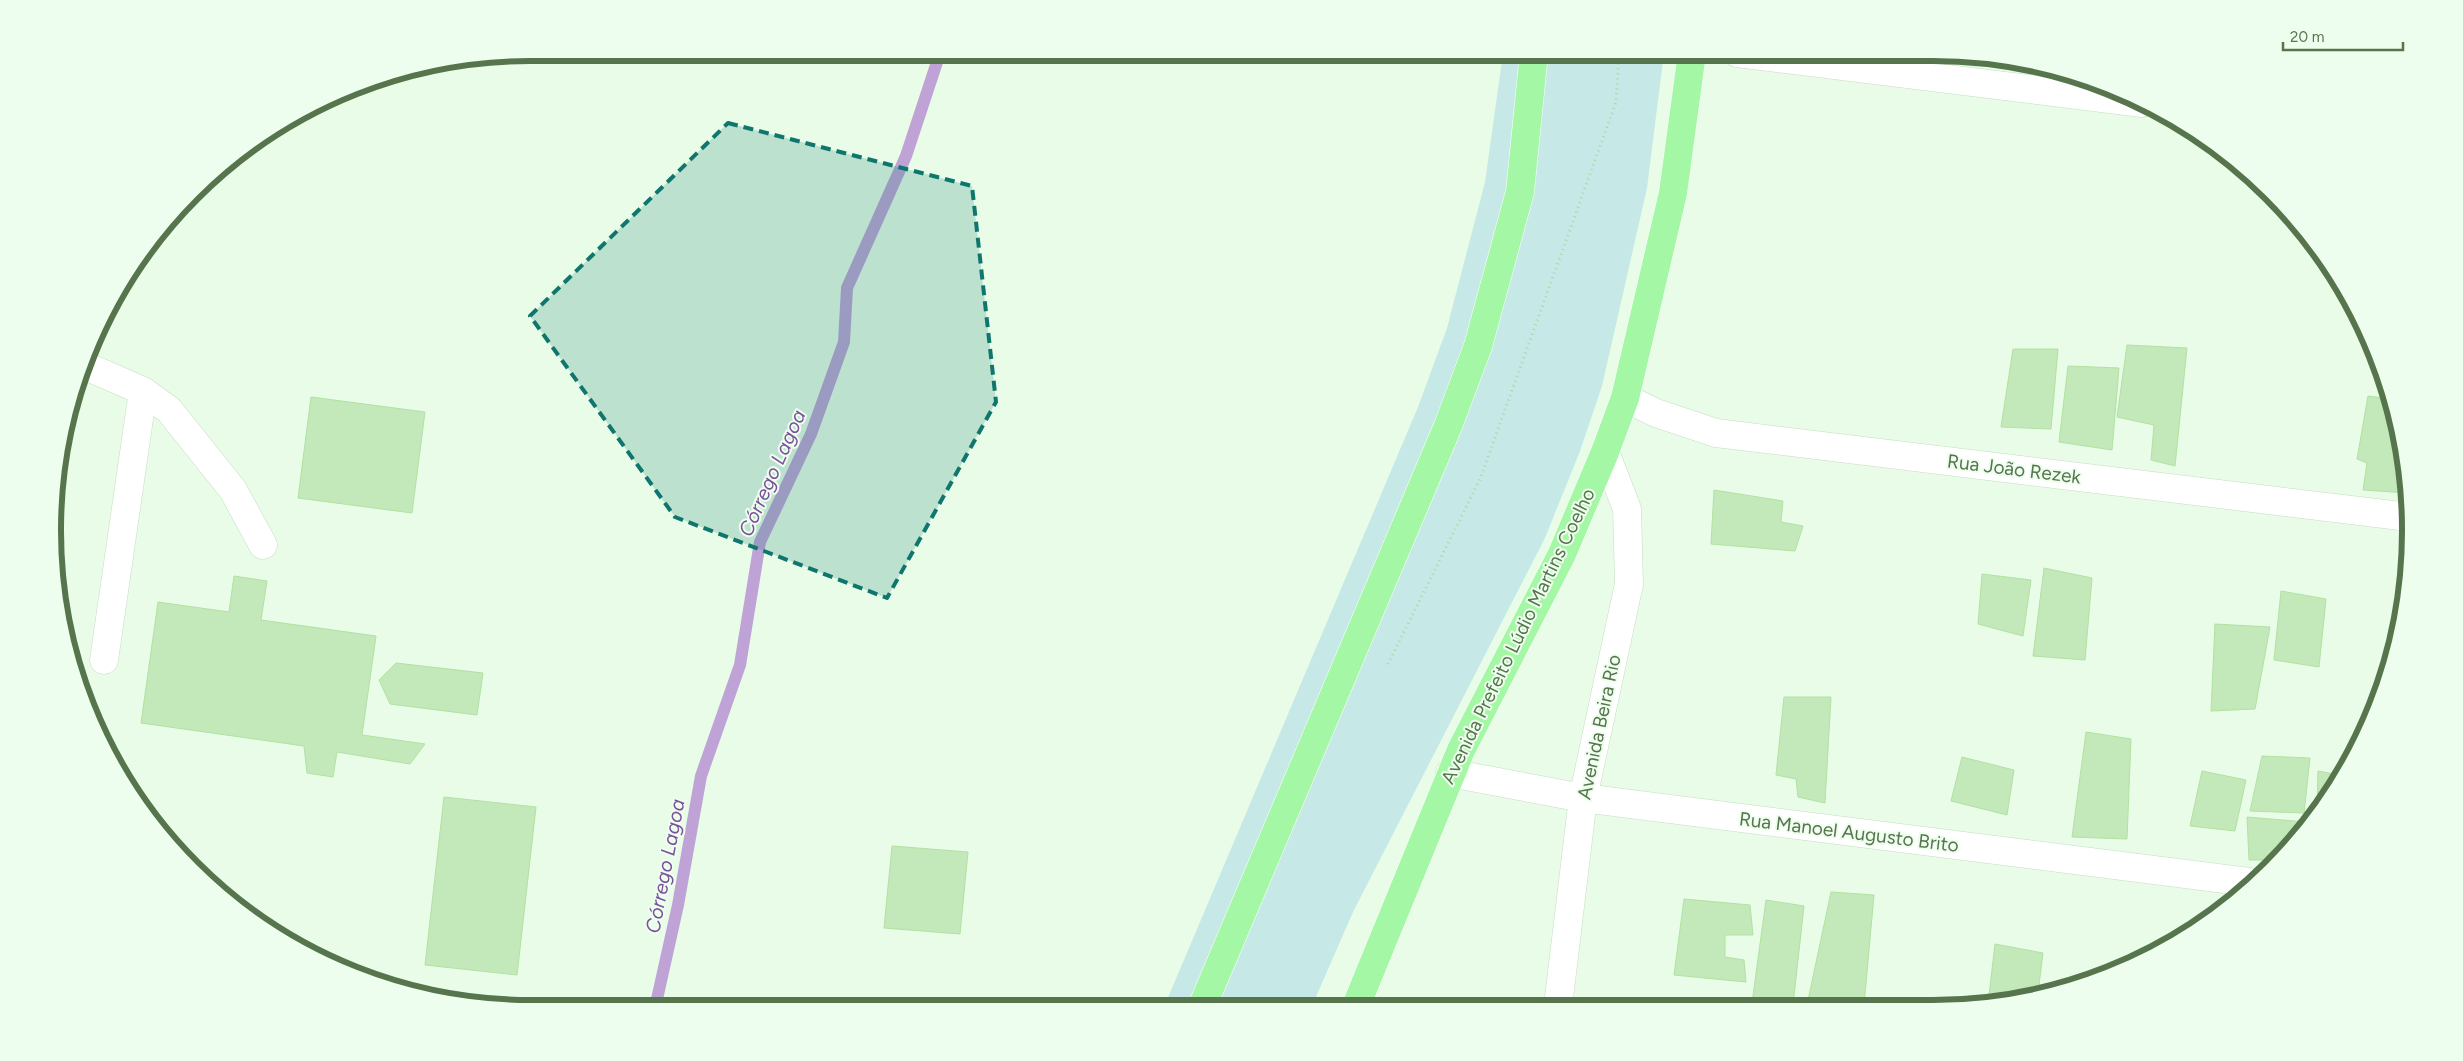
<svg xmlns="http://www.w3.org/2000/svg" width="2463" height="1061" font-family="Figtree,sans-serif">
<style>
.grass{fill:#c6e9e8}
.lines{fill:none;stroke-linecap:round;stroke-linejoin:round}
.stream{stroke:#bfa3d6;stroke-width:12}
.building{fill:#c3e9ba;stroke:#b0e2a2}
.minor-casing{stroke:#c5dec0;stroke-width:29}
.major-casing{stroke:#fff;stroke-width:29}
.path{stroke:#aed5a3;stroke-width:3;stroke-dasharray:1 4;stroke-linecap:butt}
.minor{stroke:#fff;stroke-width:28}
.major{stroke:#a4f7a5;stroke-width:28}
.marked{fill:#0f766e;fill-opacity:0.2;stroke:#0f766e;stroke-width:4;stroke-dasharray:10 6;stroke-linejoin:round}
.labels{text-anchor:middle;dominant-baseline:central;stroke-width:4;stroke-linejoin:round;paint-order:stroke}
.street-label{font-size:19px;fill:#57754d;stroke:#eefeee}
.water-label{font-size:20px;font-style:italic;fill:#7b519c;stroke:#eefeee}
.rim{fill:none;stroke:#57754d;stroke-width:6}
</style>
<rect width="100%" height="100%" fill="#e8fce8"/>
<path class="grass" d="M1503,53h161l-17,135 -45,198 -22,65 -35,87 -192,374 -41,94 -148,1 254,-600 29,-79 38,-146z"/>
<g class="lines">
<path class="stream" d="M655,1008l23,-103 23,-129 39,-111 20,-123 51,-108 33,-92 3,-54 59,-132 34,-103"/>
</g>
<path class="building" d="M2127,345l60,3 -12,118 -24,-6 3,-35 -37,-8z
M2013,349h45l-7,80 -50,-2z
M2068,366l51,2 -7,82 -53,-8z
M2368,396l23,3 17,94 -45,-3 4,-27 -10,-4z
M311,397l114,15 -13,101 -114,-15z
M1714,490l69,11 -2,21 22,4 -8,25 -84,-7z
M2044,568l48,10 -7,82 -52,-4z
M1982,574l49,6 -8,56 -45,-12z
M234,576l33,5 -6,39 115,16 -14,99 63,9 -15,20 -73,-12 -4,25 -26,-4 -3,-27 -163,-23 17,-121 71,10z
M2281,591l45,8 -7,68 -45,-7z
M2215,624l55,3 -15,82 -44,2z
M396,663l87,10 -6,42 -87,-11 -11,-24z
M1784,697h47l-6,106 -27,-6 -2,-18 -20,-4z
M2086,732l45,7 -4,100 -55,-2z
M2262,756l48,2 -6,55 -54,-2z
M1962,757l52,13 -7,45 -56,-14z
M2202,771l44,9 -11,51 -45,-5z
M2318,771l22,4 -10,21 -13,14z
M444,797l92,10 -19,168 -92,-10z
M2247,817l59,5 -36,38h-21z
M892,846l76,6 -8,82 -76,-6z
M1831,892l43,3 -10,110h-57z
M1684,899l66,6 3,30h-28v22l19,3 2,22 -72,-7z
M1766,900l38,6 -11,99 -41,-2z
M1995,944l48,9 -5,40 -50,11z"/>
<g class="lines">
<defs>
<path id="minor" d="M1737,53l405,50
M88,367l55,24 26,19 64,80 30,55
M1625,398l31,15 60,20 693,84
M104,660l39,-269
M1450,773l133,25 666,84
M1558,1006l25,-208 46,-214 -2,-75 -22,-57"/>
<path id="major" d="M1356,1006l105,-256 101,-196 43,-102 20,-54 48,-205 19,-140
M1202,1007l246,-581 30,-80 42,-154 14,-139"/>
</defs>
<use href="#minor" class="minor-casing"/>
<use href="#major" class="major-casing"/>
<path class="path" d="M1388,664l92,-185 136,-377 3,-49"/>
<use href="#minor" class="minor"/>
<use href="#major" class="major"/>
</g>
<path class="marked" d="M728,123l244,63 24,216 -109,196 -212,-81 -145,-201z"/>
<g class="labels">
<g class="street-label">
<text transform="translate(2014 469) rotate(7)">Rua João Rezek</text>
<text transform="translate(1518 636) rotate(-64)">Avenida Prefeito Lúdio Martins Coelho</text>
<text transform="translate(1599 727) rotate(-78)">Avenida Beira Rio</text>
<text transform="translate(1849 832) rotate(7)">Rua Manoel Augusto Brito</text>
</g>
<g class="water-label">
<text transform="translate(772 473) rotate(-66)">Córrego Lagoa</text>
<text transform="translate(665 866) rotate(-79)">Córrego Lagoa</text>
</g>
</g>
<path d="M0 0H2463V1061H0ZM530 61H1933A469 469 0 0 1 2402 530V531A469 469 0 0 1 1933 1000H530A469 469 0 0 1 61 531V530A469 469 0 0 1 530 61Z" fill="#eefeee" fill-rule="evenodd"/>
<path class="rim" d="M530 61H1933A469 469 0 0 1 2402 530V531A469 469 0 0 1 1933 1000H530A469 469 0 0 1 61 531V530A469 469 0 0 1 530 61Z"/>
<path d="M2283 42v8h120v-8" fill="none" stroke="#57754d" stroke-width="2.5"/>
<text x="2290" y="42" font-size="15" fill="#57754d" stroke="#eefeee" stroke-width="4" paint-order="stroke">20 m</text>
</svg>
